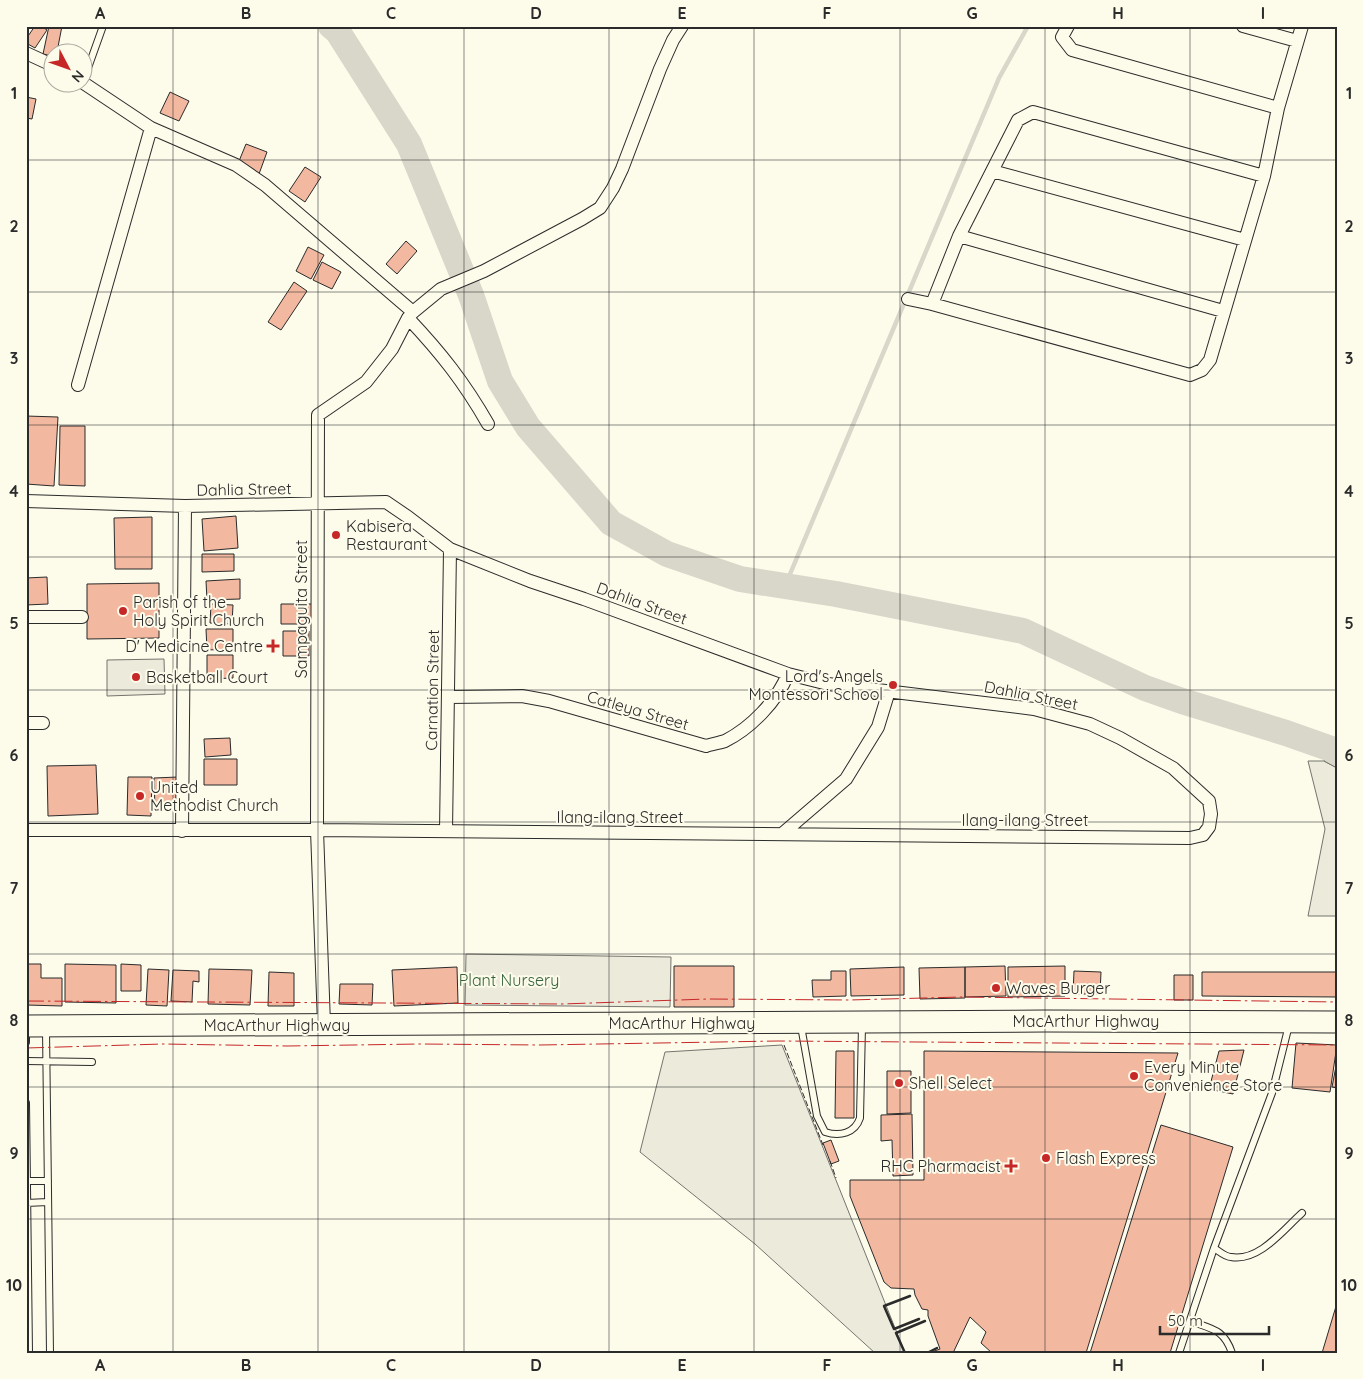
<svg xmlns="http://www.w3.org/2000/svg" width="1363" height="1379" font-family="Quicksand,sans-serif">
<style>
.green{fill:#ecebdb;stroke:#74746e}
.water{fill:#d8d7c9;stroke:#74746e}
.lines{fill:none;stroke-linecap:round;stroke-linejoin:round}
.stream{stroke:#d8d7c9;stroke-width:4.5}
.river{stroke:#d8d7c9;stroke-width:26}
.building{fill:#f2b8a0;stroke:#2b2b2b}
.service-casing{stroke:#2b2b2b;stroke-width:8}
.minor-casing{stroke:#2b2b2b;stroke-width:14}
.trunk-casing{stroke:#2b2b2b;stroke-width:23}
.service{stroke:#fdfbea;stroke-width:6}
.minor{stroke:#fdfbea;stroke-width:12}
.trunk{stroke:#fdfbea;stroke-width:21}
.fence{stroke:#2b2b2b;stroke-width:1;stroke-dasharray:6 2.5;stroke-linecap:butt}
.wall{stroke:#2b2b2b;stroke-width:2.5}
.power{stroke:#c62828;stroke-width:1;stroke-dasharray:18 4 2.5 4;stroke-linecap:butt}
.grid{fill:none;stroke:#2b2b2b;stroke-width:1;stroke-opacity:0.55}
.poi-dot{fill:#c62828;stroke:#fdfbea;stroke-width:2}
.labels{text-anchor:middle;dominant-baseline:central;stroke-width:4;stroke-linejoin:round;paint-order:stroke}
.street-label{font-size:16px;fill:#2b2b2b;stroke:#fdfbea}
.poi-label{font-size:16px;fill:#2b2b2b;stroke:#fdfbea;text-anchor:start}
.park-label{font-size:16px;fill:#34623c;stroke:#fdfbea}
.neatline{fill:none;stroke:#2b2b2b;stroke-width:2}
.grid-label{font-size:16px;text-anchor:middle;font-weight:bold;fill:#2b2b2b}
</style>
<rect width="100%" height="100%" fill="#fdfbea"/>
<path class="green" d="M164,659l1,35 -58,2v-36z
M1308,761h16l13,7v148h-29l17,-87z
M466,954l205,3 -1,50 -205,-2z
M782,1045l123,308h-30l-120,-109 -115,-92 25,-100z"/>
<path class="water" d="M1337,734v34l-13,-7z"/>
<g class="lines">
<path class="stream" d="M785,586l214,-508 29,-52"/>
<path class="river" d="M331,26l7,6 71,112 62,151 29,86 28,46 83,96 56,31 73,25 96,15 187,37 122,57 37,13 104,32 51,18"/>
</g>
<path class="building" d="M35,26h6l6,4 -12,18 -9,-5v-4z
M49,26h13l-5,26h-5v4l-9,-2z
M170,92l19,9 -10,20 -19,-8z
M26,97l10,2 -4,20 -6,-1z
M246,144l21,8 -8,22 -22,-8z
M305,167l16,10 -16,25 -16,-11z
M406,241l11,10 -20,23 -11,-10z
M308,247l16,8 -13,24 -15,-8z
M322,262l19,10 -9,17 -19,-9z
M294,282l13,9 -26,39 -13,-8z
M26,416l32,1 -4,69 -28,-2z
M60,426h25v60l-26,-1z
M236,516l2,32 -34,3 -2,-32z
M152,517v52h-37l-1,-51z
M202,554h32v17l-32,1z
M47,577l1,27 -22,1v-27z
M240,579v20l-33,1 -1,-19z
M159,583v55l-72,1v-55z
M211,604l22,1 -1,19 -22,-1z
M281,604h31v20h-31z
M206,629h27v20l-26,1z
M283,631h26v25h-26z
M207,655h26v23l-26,1z
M230,738l1,17 -26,2 -1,-18z
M204,759h33v26h-33z
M96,765l2,49 -50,2 -1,-50z
M128,777h24l-1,39 -24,-1z
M178,777l1,32 -24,1 -1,-32z
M26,964h15v14h21v28l-36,-1z
M65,964l51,1v38l-51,-1z
M121,964l20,1v26h-20z
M674,966h60v41h-60z
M1005,966l1,30 -41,1v-30z
M1065,966v30l-57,1v-30z
M457,967l1,36 -64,3 -2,-36z
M904,967v28l-53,1 -1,-27z
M965,967v31l-45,1 -1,-31z
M148,969l21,1 -2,36 -21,-1z
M209,969l43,1 -2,35 -42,-1z
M173,970l26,1v11l-6,-1 -1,21 -21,-1z
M831,971h15v25l-33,1 -1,-17h19z
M1074,971l27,1 -1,22h-27z
M269,972l25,1v33h-26z
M1202,972h135v25l-135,-1z
M1174,975h19v25h-19z
M340,984h33l-1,21 -33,-1z
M1296,1043l41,2 -7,47 -38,-4z
M1244,1050l-11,44 -24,-5 10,-38z
M836,1051h18v67h-19z
M924,1051l254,2 -92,300h-94l-11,-10 5,-11 -16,-15 -17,36h-24l11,-4 -12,-33v-6l-6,-1 -7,-14 -1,-6 -23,-1 -7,-6 -34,-86v-16h74z
M1337,1061v27l-5,-1z
M887,1071h24v42l-24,1z
M912,1114l1,61 -20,1 -1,-36 -11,1v-26z
M1161,1125l72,22 -63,206h-80z
M831,1140l8,21 -8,3 -8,-21z
M1337,1303v50h-15z"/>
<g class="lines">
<defs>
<path id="service" d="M83,82l20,-56
M801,1026l16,90 8,16c15,5 30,1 35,-14l2,-92
M46,1030l4,323
M26,1042v-12
M26,1061l66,1
M26,1103l3,250
M26,1181h22
M26,1203l22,-1
M1214,1248c5,3 11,9 17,9 28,5 52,-27 71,-44
M1190,1321c22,8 34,8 42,32
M1179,1353l35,-105 58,-155 17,-68"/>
<path id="minor" d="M1068,26l-6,11 10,13 206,58
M1243,26l54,15
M26,53l26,12
M82,82l69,46 85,37 29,20 148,127
M992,171l253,69
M959,236l264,75
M908,299l24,5 258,71 12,-5 8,-10 54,-184 14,-68 24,-82
M932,304l27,-68 59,-116 15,-8 231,64
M408,318c33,35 56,64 80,106
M78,385l73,-257
M26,501l159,5 201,-4 22,15 42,32 80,32 54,18 204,75 40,10 206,25 56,15 30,14 53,30 36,33 2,13 -2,13 -6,8 -13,3 -873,-8h-291
M26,617h56
M449,697l73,-1 27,5 157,45c6,-2 13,-3 19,-5 26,-13 52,-40 63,-67
M26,723h17
M182,831l3,-325
M446,831l4,-282
M782,834l64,-55 32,-52 11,-36
M324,1024l-7,-194 1,-415 48,-33 26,-33 16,-31 5,-6 28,-23 43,-18 98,-52 18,-11 13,-20 9,-19 38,-100 13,-29 9,-14"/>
<path id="trunk" d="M26,1026l1019,-5 292,1"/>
</defs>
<use href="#service" class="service-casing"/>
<use href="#minor" class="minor-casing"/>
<use href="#trunk" class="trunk-casing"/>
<use href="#service" class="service"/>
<use href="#minor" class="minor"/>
<use href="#trunk" class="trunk"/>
<path class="fence" d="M784,1045l39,100
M830,1161l6,17"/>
<path class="wall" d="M910,1296l-26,10 10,23 25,-10
M905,1353l-9,-20 29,-12
M927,1353l10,-5"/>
<path class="power" d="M26,1001l536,3 146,-5 141,1 113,-3 375,5
M26,1048l137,-4 124,2 133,-2 120,1 238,-4 559,4"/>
</g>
<path class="grid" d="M173,26v1327M318,26v1327M464,26v1327M609,26v1327M754,26v1327M900,26v1327M1045,26v1327M1190,26v1327M26,160h1311M26,292h1311M26,425h1311M26,557h1311M26,690h1311M26,822h1311M26,954h1311M26,1087h1311M26,1219h1311"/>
<g class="poi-dot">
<circle cx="336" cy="535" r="5"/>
<circle cx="123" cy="611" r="5"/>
<path d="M270.5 638.5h5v5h5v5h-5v5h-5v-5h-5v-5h5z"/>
<circle cx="136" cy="677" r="5"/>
<circle cx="893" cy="685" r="5"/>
<circle cx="140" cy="796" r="5"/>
<circle cx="996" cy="988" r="5"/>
<circle cx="1134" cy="1076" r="5"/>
<circle cx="899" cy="1083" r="5"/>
<circle cx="1046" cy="1158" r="5"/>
<path d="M1008.5 1158.5h5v5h5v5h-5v5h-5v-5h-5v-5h5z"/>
</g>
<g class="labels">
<g class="street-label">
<text transform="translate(244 489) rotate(-1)">Dahlia Street</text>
<text transform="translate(642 603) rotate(20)">Dahlia Street</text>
<text transform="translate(301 609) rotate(-90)">Sampaguita Street</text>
<text transform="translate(432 690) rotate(-89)">Carnation Street</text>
<text transform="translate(1031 695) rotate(11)">Dahlia Street</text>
<text transform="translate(638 710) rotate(16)">Catleya Street</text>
<text x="620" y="817">Ilang-ilang Street</text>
<text x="1025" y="820">Ilang-ilang Street</text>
<text x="1086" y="1021">MacArthur Highway</text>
<text x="682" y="1023">MacArthur Highway</text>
<text x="277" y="1025">MacArthur Highway</text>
</g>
<g class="poi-label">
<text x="346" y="526">Kabisera<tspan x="346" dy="18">Restaurant</tspan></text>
<text x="133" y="602">Parish of the<tspan x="133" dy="18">Holy Spirit Church</tspan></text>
<text x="263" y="646" text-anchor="end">D' Medicine Centre</text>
<text x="883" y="676" text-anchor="end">Lord's Angels<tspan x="883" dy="18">Montessori School</tspan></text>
<text x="146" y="677">Basketball Court</text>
<text x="150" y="787">United<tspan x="150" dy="18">Methodist Church</tspan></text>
<text x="1006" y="988">Waves Burger</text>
<text x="1144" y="1067">Every Minute<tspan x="1144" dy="18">Convenience Store</tspan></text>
<text x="909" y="1083">Shell Select</text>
<text x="1056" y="1158">Flash Express</text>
<text x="1001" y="1166" text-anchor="end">RHC Pharmacist</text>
</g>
<g class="park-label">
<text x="509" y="980">Plant Nursery</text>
</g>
</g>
<rect width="1363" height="1379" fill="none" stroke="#fdfbea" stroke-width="55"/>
<g transform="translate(68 68) rotate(131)"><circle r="24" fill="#fdfbea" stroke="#a9a89e"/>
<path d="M0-4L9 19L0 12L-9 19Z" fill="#c62828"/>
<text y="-8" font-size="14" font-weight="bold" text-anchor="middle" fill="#2b2b2b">N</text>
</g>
<path d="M1160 1326v8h109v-8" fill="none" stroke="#2b2b2b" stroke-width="2.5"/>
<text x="1168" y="1326" font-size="15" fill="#2b2b2b" stroke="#fdfbea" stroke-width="4" paint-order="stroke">50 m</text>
<rect x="28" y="28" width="1308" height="1324" class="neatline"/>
<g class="grid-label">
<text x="100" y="19">A</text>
<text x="246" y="19">B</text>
<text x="391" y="19">C</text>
<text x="536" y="19">D</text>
<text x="682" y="19">E</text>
<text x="827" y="19">F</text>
<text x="972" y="19">G</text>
<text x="1118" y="19">H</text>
<text x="1263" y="19">I</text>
<text x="14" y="99">1</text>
<text x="1349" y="99">1</text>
<text x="14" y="232">2</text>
<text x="1349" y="232">2</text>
<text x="14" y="364">3</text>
<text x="1349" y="364">3</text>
<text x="14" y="497">4</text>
<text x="1349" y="497">4</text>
<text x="14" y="629">5</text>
<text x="1349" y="629">5</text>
<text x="14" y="761">6</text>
<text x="1349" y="761">6</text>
<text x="14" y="894">7</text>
<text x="1349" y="894">7</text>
<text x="14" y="1026">8</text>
<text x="1349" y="1026">8</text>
<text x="14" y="1159">9</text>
<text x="1349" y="1159">9</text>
<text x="14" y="1291">10</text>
<text x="1349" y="1291">10</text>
<text x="100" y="1371">A</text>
<text x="246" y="1371">B</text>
<text x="391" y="1371">C</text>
<text x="536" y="1371">D</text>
<text x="682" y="1371">E</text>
<text x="827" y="1371">F</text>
<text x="972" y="1371">G</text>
<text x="1118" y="1371">H</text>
<text x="1263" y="1371">I</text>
</g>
</svg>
